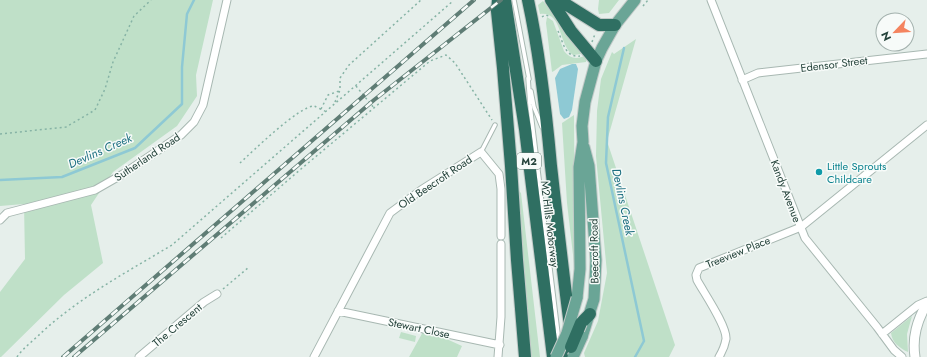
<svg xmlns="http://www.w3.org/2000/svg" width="927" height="357" font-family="Jost,sans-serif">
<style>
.green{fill:#bfe0c8}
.water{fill:#8ec9d4}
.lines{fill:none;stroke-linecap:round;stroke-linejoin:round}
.stream{stroke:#8ec9d4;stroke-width:2.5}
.service-casing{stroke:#a8b8b2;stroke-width:5.5}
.minor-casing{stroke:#a8b8b2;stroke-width:9}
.tertiary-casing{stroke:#a8b8b2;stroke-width:11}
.primary-casing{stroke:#c2cac8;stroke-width:13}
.motorway-casing{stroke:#c2cac8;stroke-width:14}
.path{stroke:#86b3a5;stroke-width:1.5;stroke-dasharray:2 3;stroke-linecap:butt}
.service{stroke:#fff;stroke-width:3.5}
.minor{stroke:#fff;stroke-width:7}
.tertiary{stroke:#fff;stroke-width:9}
.primary{stroke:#6aa596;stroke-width:11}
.motorway{stroke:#2f6f62;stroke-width:12}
.rail-casing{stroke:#5f7d75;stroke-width:4}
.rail{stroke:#f7fbf9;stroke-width:2.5;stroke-dasharray:8;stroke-linecap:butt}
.primary-bridge-casing{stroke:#c2cac8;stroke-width:13;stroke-linecap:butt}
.motorway-bridge-casing{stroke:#c2cac8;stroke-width:14;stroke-linecap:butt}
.primary-bridge{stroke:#6aa596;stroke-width:11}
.motorway-bridge{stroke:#2f6f62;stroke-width:12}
.culture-dot{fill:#0f9aa8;stroke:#f7fbf9;stroke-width:1.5}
.labels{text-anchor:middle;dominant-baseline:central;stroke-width:3;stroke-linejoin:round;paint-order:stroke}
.shield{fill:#f7fbf9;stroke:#637a73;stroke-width:1}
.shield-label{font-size:10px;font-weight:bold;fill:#24423a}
.street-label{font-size:11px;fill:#24423a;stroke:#f7fbf9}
.culture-label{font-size:11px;fill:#0d838f;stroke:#f7fbf9;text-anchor:start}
.water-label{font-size:12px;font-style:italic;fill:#1c6f80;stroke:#f7fbf9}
</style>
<rect width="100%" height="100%" fill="#e6efeb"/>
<path class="green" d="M0,0h213l-17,75 1,21 -20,30 -64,46 -22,33 12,58 -39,32 -63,62h-1v-65l25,-33 -1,-55 -24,2z
M599,0h20l-10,13 -10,1 -1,-5z
M543,1l40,52 -1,1 -9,1c-15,-10 -10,-44 -33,-41l-2,-9z
M547,17l6,4 11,30c6,8 13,9 22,4l1,2 -1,5 -24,3 -8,6 -2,1 -6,-49z
M636,39l-29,102 68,204 -6,12h-84l-1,-4 14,-32 9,-48 -11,-117 1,-45 4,-32 11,-27 2,2z
M574,115l1,157 -8,-69 -5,-80z
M518,190l3,3 19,164h-10z
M912,316l-5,18 1,18c-9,-4 -16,-10 -17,-19z
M424,330l16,6 22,10 -5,11h-48z
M401,332l15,4 -1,6 -16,-4z"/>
<path class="water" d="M572,64h4l2,5 -6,41 -3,7 -5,2 -4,-5 -5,-36 5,-9z"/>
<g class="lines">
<path class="stream" d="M624,48l-16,69 -2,46 38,178 -9,16
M0,180l62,-3 73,-29 47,-44v-37l5,-53 7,-14"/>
<defs>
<path id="service" d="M514,0l15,79
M528,78l2,27 29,237
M531,91l3,16 8,20
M481,152l14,-27"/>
<path id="minor" d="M711,0l94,238 72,89 17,23 8,7
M742,80l16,-7 169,-19
M0,220l7,-7 88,-23 28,-16 58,-39 13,-13 9,-17 24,-105
M338,311l162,34
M882,334l36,-29 9,-4
M139,357l65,-55 13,-8
M314,357l76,-144 31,-23 60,-38 18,22 2,15v47
M498,357l3,-40v-73
M719,357c3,-5 6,-12 7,-18 1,-13 -22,-46 -29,-59l-1,-5 3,-7 102,-41 126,-102"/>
<path id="tertiary" d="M915,357c-3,-20 2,-36 12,-54"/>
<path id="primary" d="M577,298l3,-29 -1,-102 4,-25 -1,-16 3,-24 11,-41 6,-13 13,-23 20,-25
M582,337l12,-38 2,-39 -7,-94 -5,-19"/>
<path id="motorway" d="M498,0l-1,11 6,57 8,98 6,94 8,97
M505,0l20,129 28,228
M528,0c12,55 18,110 23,166 6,53 12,107 19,160
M551,0l20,31 25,30
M562,0l5,5 32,20h16
M581,323l9,-9
M565,357l6,-10"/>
</defs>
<use href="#service" class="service-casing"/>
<use href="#minor" class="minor-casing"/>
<use href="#tertiary" class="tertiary-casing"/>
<use href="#primary" class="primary-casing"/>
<use href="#motorway" class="motorway-casing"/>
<path class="path" d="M643,6l5,-6
M542,17l3,-2 4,1
M558,31c5,11 7,27 22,25
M592,42l3,-8
M356,86l18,22
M335,102l5,-12v-12l9,-13 72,-65
M321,109l7,-14 11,-4
M0,134l66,-7 29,-17 10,-21 8,-27 21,-46 17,-16
M240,163c12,-11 59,-57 74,-57 3,1 8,4 11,5
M221,238l80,-69 129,-108 16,-6 9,8 37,57
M223,289l26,-22
M17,357c6,-9 16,-16 24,-24 39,-36 86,-61 131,-88l281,-244"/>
<use href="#service" class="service"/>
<use href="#minor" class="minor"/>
<use href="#tertiary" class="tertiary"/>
<use href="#primary" class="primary"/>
<use href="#motorway" class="motorway"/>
<defs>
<path id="rail" d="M63,357l411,-357
M74,357l300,-257 127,-100"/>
</defs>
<use href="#rail" class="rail-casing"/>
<use href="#rail" class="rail"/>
<defs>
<path id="primary-bridge" d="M556,357l11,-24 10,-35
M573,357l9,-20"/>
<path id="motorway-bridge" d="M571,347l10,-24"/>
</defs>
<use href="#primary-bridge" class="primary-bridge-casing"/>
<use href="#motorway-bridge" class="motorway-bridge-casing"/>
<use href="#primary-bridge" class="primary-bridge"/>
<use href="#motorway-bridge" class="motorway-bridge"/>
</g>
<circle class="culture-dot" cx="819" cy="172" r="4"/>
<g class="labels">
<rect class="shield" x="517" y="153" width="24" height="16" rx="3"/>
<g class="shield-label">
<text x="529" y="161">M2</text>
</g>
<g class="street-label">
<text transform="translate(834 64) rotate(-7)">Edensor Street</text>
<text transform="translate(147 157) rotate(-34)">Sutherland Road</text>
<text transform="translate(435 182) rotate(-34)">Old Beecroft Road</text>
<text transform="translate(786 191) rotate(69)">Kandy Avenue</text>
<text transform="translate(550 224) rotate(83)">M2 Hills Motorway</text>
<text transform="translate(594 251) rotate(-91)">Beecroft Road</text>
<text transform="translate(738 252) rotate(-22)">Treeview Place</text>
<text transform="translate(177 325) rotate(-40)">The Crescent</text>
<text transform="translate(419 328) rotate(12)">Stewart Close</text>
</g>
<g class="culture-label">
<text x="827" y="166">Little Sprouts<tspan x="827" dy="13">Childcare</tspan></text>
</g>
<g class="water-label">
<text transform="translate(100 151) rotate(-24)">Devlins Creek</text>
<text transform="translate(623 202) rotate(78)">Devlins Creek</text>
</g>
</g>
<g transform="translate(895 32) rotate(245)"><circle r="19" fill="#f7fbf9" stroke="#a3b1ad"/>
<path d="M0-3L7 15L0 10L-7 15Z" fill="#f4845f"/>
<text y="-6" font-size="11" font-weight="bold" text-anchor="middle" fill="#24423a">N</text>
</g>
</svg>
